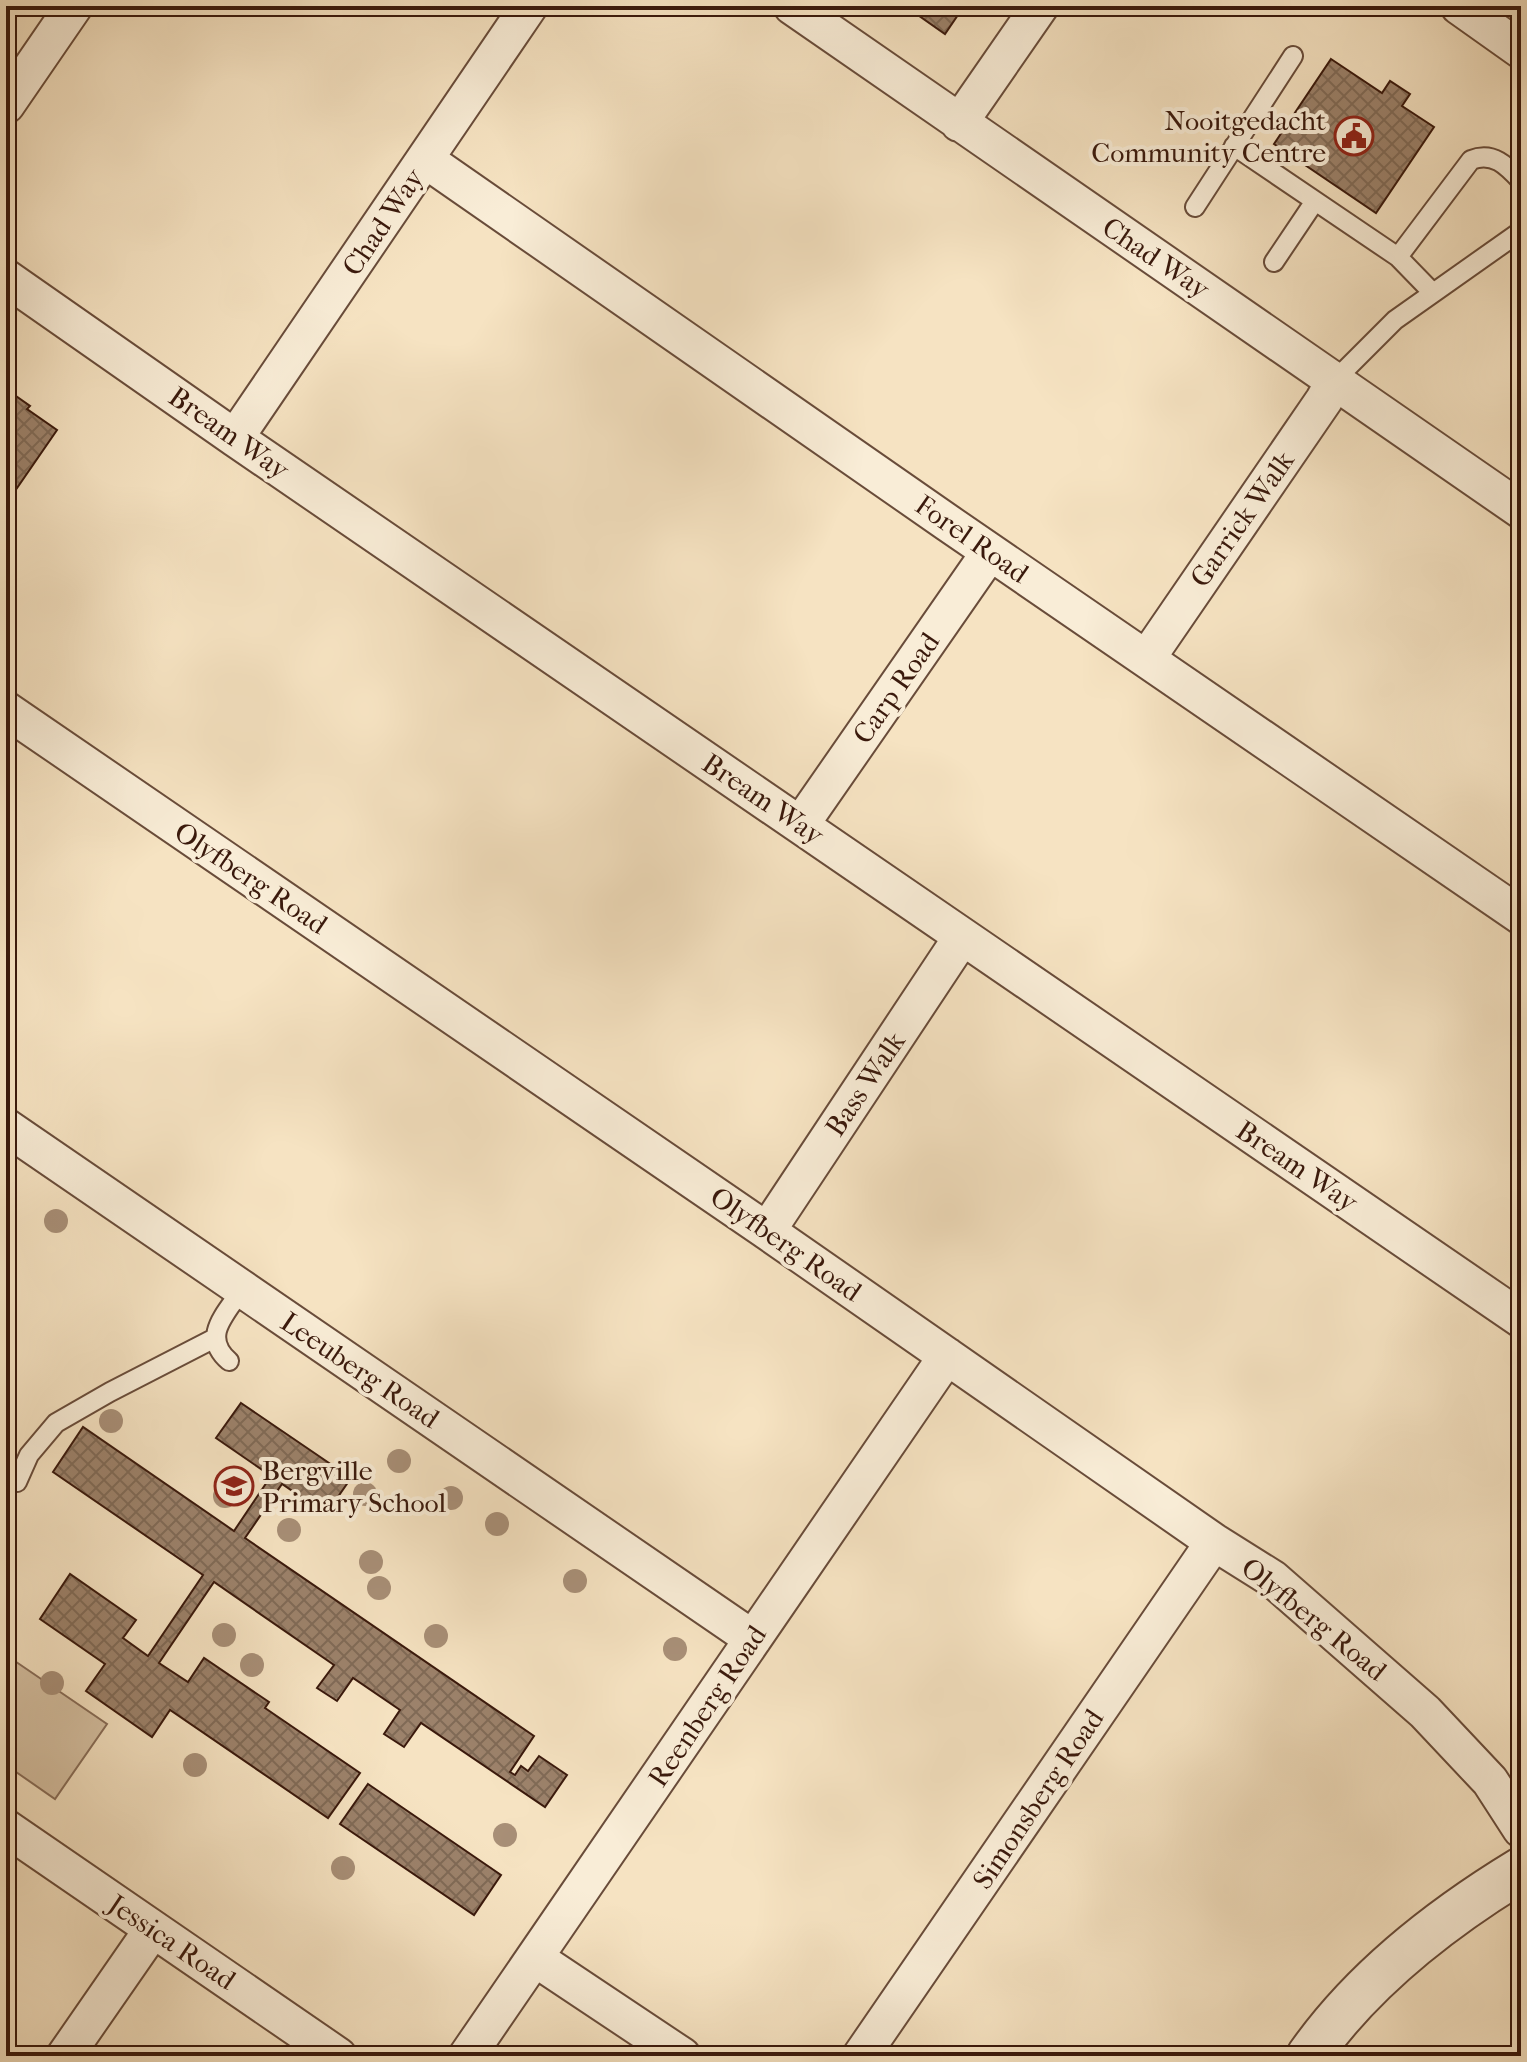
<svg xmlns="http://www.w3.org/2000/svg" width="1527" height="2062" font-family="'IM FELL French Canon',serif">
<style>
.green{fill:#d6c1a3;stroke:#886d58;stroke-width:2}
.building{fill:url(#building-cross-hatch);stroke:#3a190c;stroke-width:2}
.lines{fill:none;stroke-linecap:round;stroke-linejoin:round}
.service-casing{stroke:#694c3a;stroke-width:22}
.minor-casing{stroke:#694c3a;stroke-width:40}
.tertiary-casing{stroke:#694c3a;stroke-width:48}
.service{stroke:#f9edd7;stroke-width:18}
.minor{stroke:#f9edd7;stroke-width:36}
.tertiary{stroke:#f9edd7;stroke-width:44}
.tree{fill:#a88f77}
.labels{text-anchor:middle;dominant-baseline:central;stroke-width:8;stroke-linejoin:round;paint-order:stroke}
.poi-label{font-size:28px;fill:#3a190c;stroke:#f9edd7;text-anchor:end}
.street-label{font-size:28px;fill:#3a190c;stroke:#f9edd7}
</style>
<defs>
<pattern id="building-cross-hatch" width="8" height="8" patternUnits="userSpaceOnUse" patternTransform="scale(2)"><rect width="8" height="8" fill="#9c826b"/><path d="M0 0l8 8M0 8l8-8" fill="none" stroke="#806a56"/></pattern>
</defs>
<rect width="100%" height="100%" fill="#f6e3c2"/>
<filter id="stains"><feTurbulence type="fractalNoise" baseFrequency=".0025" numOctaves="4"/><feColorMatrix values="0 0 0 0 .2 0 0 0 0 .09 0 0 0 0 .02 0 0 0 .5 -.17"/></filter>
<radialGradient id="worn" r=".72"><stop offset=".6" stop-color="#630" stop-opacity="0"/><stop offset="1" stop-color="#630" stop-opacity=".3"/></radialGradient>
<path class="green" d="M6,1655l101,69 -52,75 -49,-34z"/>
<path class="building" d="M905,6h59l-19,28z
M1331,59l51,34 8,-12 20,13 -8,12 32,21 -58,86 -102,-69z
M6,389l24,17 -3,3 30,21 -51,74z
M241,1403l110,75 -25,36 -44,-30 -37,54 289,198 -24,36 5,3 6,-9 7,5 11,-15 28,19 -22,32 -124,-84 -17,24 -20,-13 16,-24 -47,-32 -16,23 -20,-13 17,-23 -120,-83 -55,81 29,19 16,-24 65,44 -4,6 95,65 -32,45 -158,-108 -18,27 -66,-46 19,-27 -65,-45 30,-45 66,46 -13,18 25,18 55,-81 -150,-103 30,-45 151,104 37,-55 -55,-38z
M368,1784l133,91 -27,40 -134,-91z"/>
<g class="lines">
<defs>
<path id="service" d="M1234,146l164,111 35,36
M1195,207l98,-151
M1398,257l73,-97c22,-9 36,6 50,21
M1274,262l41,-61
M1335,380l60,-60 126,-89
M229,1361c-29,-25 -2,-48 13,-72
M17,1482l12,-27 27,-32 54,-31 105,-54"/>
<path id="minor" d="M792,6l729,504
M1459,6l62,44
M6,105l68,-99
M959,123l81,-117
M426,160l522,363 573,393
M6,278l229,160 1286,881
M235,438l294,-432
M1147,658l177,-258 11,-20
M6,710l761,521 447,311 59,37 152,133 65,69 31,48
M801,824l189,-272
M6,1127l747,512
M767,1231l195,-294
M6,1828l332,228
M535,1958l147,98
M65,2056l88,-127
M467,2056l480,-700
M861,2056l353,-514"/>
<path id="tertiary" d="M1309,2056c54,-77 133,-138 212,-186"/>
</defs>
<use href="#service" class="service-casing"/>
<use href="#minor" class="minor-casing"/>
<use href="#tertiary" class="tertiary-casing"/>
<use href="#service" class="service"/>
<use href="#minor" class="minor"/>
<use href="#tertiary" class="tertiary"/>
</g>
<g class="tree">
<circle cx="56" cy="1221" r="12"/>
<circle cx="111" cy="1421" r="12"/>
<circle cx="399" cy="1461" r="12"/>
<circle cx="365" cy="1494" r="12"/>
<circle cx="225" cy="1496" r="12"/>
<circle cx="451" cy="1498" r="12"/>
<circle cx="497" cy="1524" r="12"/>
<circle cx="289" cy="1530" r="12"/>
<circle cx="371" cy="1562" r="12"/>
<circle cx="575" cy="1581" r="12"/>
<circle cx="379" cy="1588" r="12"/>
<circle cx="224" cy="1635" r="12"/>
<circle cx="436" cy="1636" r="12"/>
<circle cx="675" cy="1649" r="12"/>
<circle cx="252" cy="1665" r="12"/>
<circle cx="52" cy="1683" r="12"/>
<circle cx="195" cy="1765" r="12"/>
<circle cx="505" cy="1835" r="12"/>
<circle cx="343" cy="1868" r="12"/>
</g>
<defs>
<symbol id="civic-ring" viewBox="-11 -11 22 22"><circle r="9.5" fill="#f9edd7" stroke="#8f2418" stroke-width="1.5"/><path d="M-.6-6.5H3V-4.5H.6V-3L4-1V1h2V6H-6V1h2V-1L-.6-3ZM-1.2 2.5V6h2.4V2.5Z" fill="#8f2418"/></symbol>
<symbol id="school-ring" viewBox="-11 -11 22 22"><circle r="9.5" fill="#f9edd7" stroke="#8f2418" stroke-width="1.5"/><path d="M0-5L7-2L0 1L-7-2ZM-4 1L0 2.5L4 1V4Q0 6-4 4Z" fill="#8f2418"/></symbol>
</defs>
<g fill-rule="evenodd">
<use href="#civic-ring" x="1332" y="114" width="44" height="44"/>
<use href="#school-ring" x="212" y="1464" width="44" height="44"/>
</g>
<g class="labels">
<g class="poi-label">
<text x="1326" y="120">Nooitgedacht<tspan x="1326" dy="32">Community Centre</tspan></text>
<text x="262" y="1470" text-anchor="start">Bergville<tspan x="262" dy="32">Primary School</tspan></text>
</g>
<g class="street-label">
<text transform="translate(383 222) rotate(-56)">Chad Way</text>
<text transform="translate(1156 258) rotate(34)">Chad Way</text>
<text transform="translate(229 433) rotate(35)">Bream Way</text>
<text transform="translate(1242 519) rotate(-55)">Garrick Walk</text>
<text transform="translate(972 539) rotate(35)">Forel Road</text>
<text transform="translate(896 688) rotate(-55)">Carp Road</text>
<text transform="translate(763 799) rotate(34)">Bream Way</text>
<text transform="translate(251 878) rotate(34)">Olyfberg Road</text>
<text transform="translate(865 1084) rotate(-56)">Bass Walk</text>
<text transform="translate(1297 1166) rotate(34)">Bream Way</text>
<text transform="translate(786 1244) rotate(35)">Olyfberg Road</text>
<text transform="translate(360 1370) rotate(34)">Leeuberg Road</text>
<text transform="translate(1314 1619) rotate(39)">Olyfberg Road</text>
<text transform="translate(707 1706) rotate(-56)">Reenberg Road</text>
<text transform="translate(1038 1799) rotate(-56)">Simonsberg Road</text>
<text transform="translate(172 1942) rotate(34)">Jessica Road</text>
</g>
</g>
<rect width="1527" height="2062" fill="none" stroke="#f6e3c2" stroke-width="32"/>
<rect x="8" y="8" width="1511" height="2046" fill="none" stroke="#3a190c" stroke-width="4"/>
<rect x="16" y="16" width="1495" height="2030" fill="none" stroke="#3a190c" stroke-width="2"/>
<rect width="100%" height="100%" filter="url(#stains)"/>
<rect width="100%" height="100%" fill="url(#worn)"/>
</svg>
